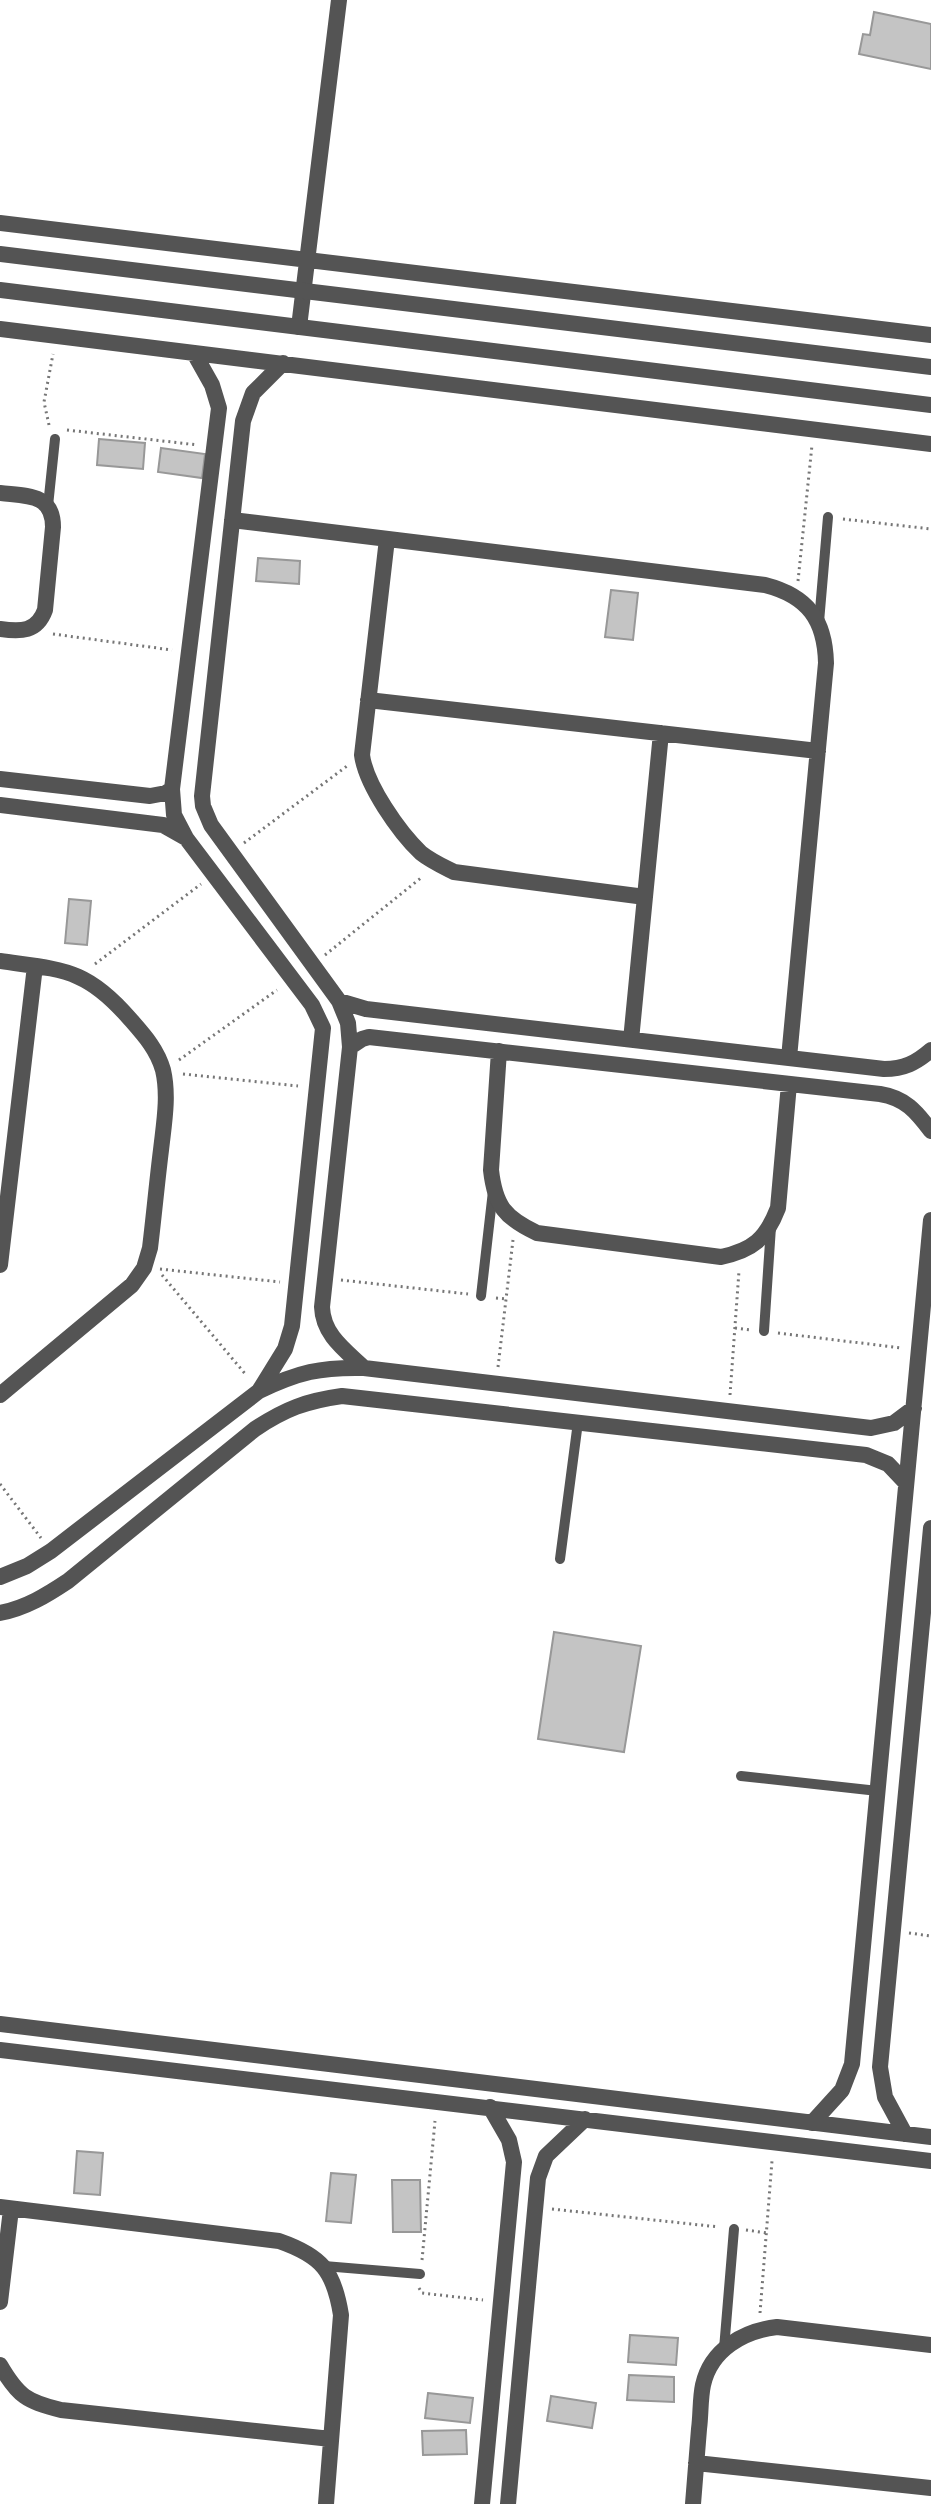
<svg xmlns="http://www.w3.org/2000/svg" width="931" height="2504" font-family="'PT Sans',sans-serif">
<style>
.building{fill:#c4c4c4;stroke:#989898;stroke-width:2}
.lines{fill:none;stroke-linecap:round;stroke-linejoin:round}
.path{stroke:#767676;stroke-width:3;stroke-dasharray:2 4;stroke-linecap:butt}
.service{stroke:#545454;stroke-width:10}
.minor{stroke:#545454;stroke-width:16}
.tertiary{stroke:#545454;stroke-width:16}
</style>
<rect width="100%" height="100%" fill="#fff"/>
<path class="building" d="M874,12l57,12v45l-72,-15 4,-20 7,1z
M99,439l46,4 -2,26 -46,-4z
M161,448l44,6 -3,24 -44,-6z
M258,558l42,3 -1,23 -43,-3z
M611,590l27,3 -5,47 -28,-3z
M69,899l22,2 -4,44 -22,-2z
M554,1632l87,14 -17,106 -86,-13z
M77,2151l26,2 -3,42 -26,-2z
M331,2173l25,2 -5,48 -25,-2z
M392,2180h28l1,52h-28z
M630,2335l48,3 -2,27 -48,-3z
M629,2375l45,2v25l-47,-2z
M428,2393l45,5 -3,25 -45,-5z
M551,2396l45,7 -4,25 -45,-7z
M466,2430l1,24 -44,1 -1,-24z"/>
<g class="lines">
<path class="path" d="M49,425l-5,-23 9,-48
M67,430l131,15
M843,519l88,10
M798,581l14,-136
M53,634l119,16
M244,843l103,-77
M325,955l97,-78
M95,964l106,-80
M179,1060l98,-70
M183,1074l115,12
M160,1269l120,13
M162,1275l85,101
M341,1280l127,14
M496,1298l10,1
M735,1328l16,2
M778,1333l124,15
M498,1367l15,-127
M730,1395l9,-124
M0,1484l41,54
M909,1933l22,3
M552,2209l167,18
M746,2230l21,3
M422,2260l13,-139
M419,2288l3,5 61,7
M760,2313l12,-152"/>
<path class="service" d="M48,506l7,-67
M819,622l9,-105
M481,1296l12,-105
M764,1331l7,-104
M560,1559l18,-137
M741,1776l137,15
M324,2266l96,8
M724,2349l10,-120"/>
<path class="minor" d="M0,223l931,112
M299,327l40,-327
M0,329l931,115
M194,353l18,32 7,23 -47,381 2,26 12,23 126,167 11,23 -31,298 -7,23 -26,42
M283,363l-30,30 -10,28 -41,375 1,10 8,19 128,176 9,22 2,24 -28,260c1,28 23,43 42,61
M0,493c26,3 53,0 53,34l-8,83c-8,22 -24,22 -45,19
M232,520l533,65c43,11 60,35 61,78l-37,395
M387,539l-25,216c4,30 37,77 59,98 10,8 21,13 33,19l191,25
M368,700l450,51
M0,779l150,17 16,-3 6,-4
M0,805l163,20 23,13
M0,961c63,9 86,7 130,58 14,16 27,30 33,51 6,26 1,53 -2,80 -4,32 -7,65 -11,98l-6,20 -12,17 -132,110
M339,1001l27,8 518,60c20,0 32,-6 47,-19
M631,1040l30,-307
M350,1047l12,-8 7,-2 511,57c25,4 36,17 51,37
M499,1051l-8,119c4,36 14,48 46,63l184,24c32,-7 45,-18 57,-49l11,-124
M0,1265l35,-299
M0,1577l27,-11 24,-15 208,-160c40,-19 61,-24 105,-23l507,60 23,-5 20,-15
M0,1613c26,-5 47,-18 68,-32l187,-152c30,-20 51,-28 87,-33l524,59 22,9 18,19
M0,2024l931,113
M0,2050l931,111
M812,2123l30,-33 10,-26 79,-844
M905,2134l-20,-37 -5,-30 51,-539
M0,2207l279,34c43,15 55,30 62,74l-15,189
M0,2302l11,-93
M0,2365c18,31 27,37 61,45l270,29
M696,2463l235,25
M482,2504l32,-342 -5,-22 -19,-33
M508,2504l30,-326 8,-22 39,-37
M693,2504c2,-25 4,-50 6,-75 2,-15 1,-30 4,-44 8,-36 41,-54 74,-58l154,18"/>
<path class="tertiary" d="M0,254l931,113
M0,290l931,115"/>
</g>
</svg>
